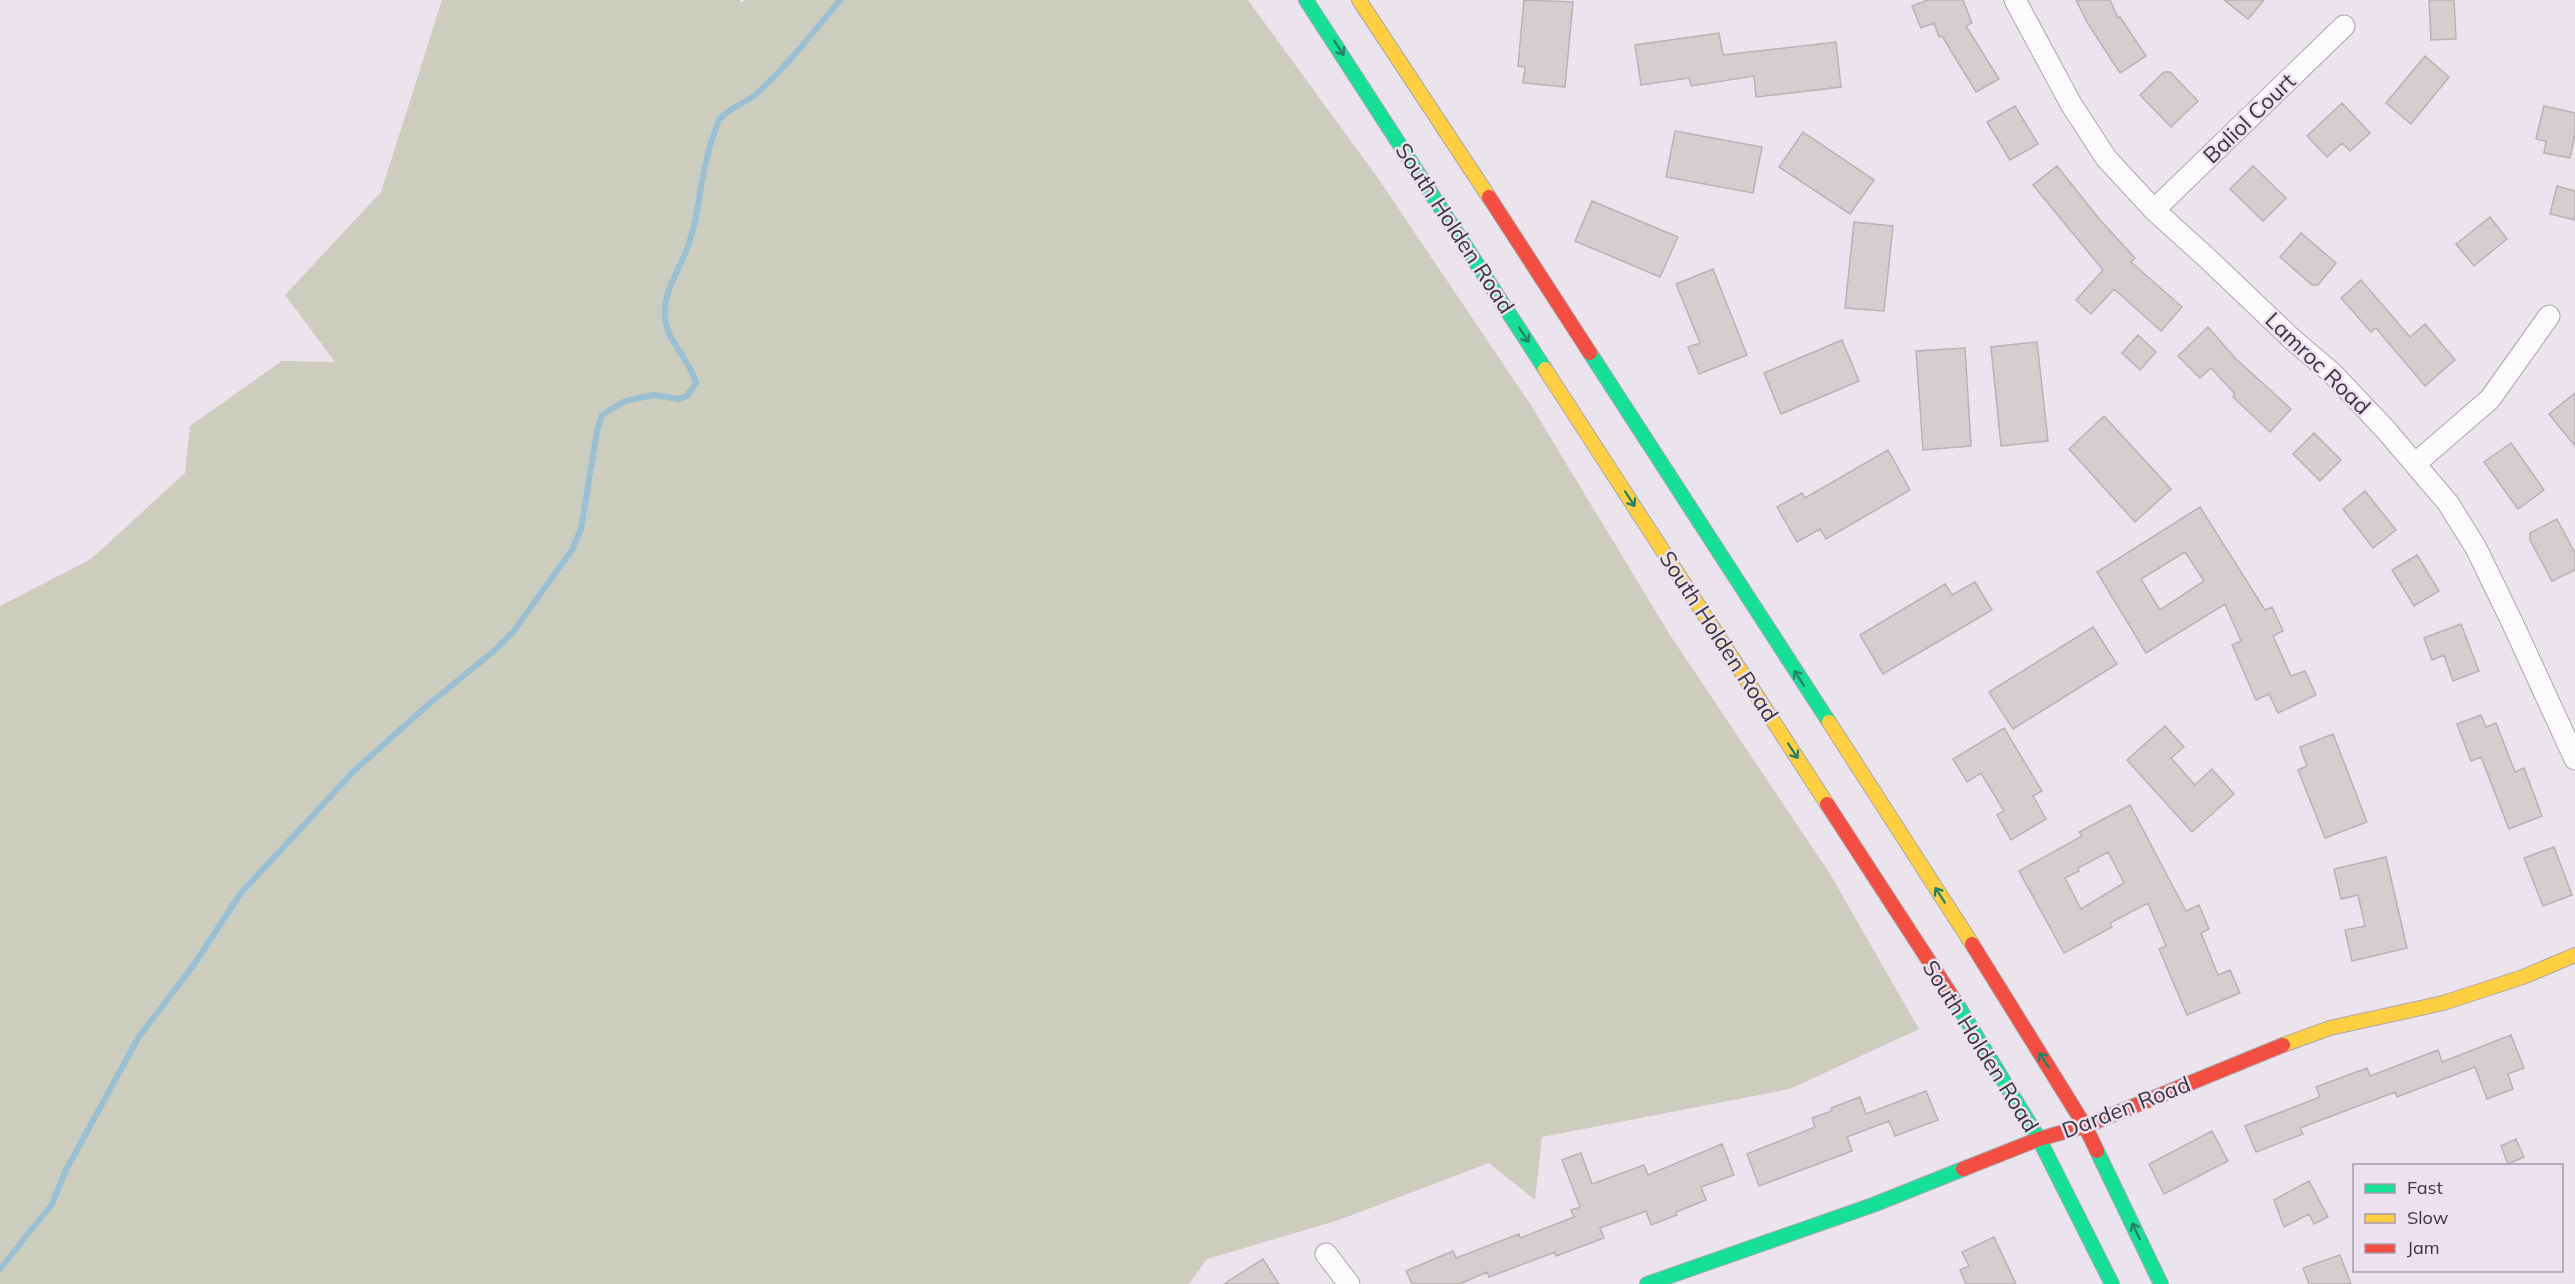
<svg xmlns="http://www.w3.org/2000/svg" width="2575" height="1284" font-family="Mulish,sans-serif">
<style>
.green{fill:#cccdbe}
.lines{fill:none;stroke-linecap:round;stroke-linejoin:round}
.stream{stroke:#9bc0d3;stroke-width:6}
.building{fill:#d5cecf;stroke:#b8b2b4;stroke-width:1.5;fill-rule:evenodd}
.street-casing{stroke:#aba6ac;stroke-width:23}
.fast-casing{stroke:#aba6ac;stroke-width:16}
.slow-casing{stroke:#aba6ac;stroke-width:16}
.jam-casing{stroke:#aba6ac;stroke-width:16}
.street{stroke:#fcfbfc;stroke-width:21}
.fast{stroke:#16e098;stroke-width:14}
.slow{stroke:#ffcf43;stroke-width:14}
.jam{stroke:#f24e42;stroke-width:14}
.oneway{stroke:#2a8265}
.labels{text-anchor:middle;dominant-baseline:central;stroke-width:5;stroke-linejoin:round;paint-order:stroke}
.street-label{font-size:22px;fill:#3a363c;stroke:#ede0f0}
</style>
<rect width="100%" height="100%" fill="#ebe4ec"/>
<path class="green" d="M442,0h298v3l6,-3h502l132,181 152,226 138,228 160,239 89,155 -129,60 -248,48 -7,63 -46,-37 -150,57 -132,39 -18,25h-1189v-678l91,-47 94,-86 5,-47 92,-65 53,1 -50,-67 96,-103z"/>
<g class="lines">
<path class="stream" d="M0,1269l52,-65 14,-34 72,-132 55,-72 48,-73 113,-122 75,-67 66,-54 18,-18 59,-82 9,-21 16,-98 5,-16 23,-14 29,-6 25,4 8,-3 9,-13c-6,-24 -29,-41 -31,-65 -3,-23 12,-44 20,-64 16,-38 14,-81 29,-120 2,-4 3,-13 7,-16 8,-10 24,-15 34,-23 32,-29 58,-62 85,-95"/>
</g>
<path class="building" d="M1524,0l49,2 -8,85 -42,-4 2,-16 -7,-1z
M1928,0h35l9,23 -6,3 33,53 -23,13 -34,-56 -3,1 -5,-14 -13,5 -9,-22z
M2076,0h34l8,18 2,-1 26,39 -26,17 -32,-49z
M2224,0h40l-16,19z
M2429,0h25l2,39 -25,1z
M1719,33l4,22 113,-13 5,45 -85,10 -2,-21 -63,10 -2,-8 -48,7 -6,-40z
M2425,56l24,21 -38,47 -25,-21z
M2164,72h6l28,29 -27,26 -31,-32z
M2342,103l28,30 -20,18 -8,-8 -15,14 -20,-21z
M2015,106l23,38 -28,16 -23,-38z
M2544,106l31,7v21l-5,24 -26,-5 2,-12 -10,-2z
M1675,131l87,16 -9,46 -87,-16z
M1803,132l71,48 -24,34 -71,-47z
M2057,166l43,54 35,38 -4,4 51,45 -21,24 -47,-42 -23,25 -15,-14 27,-30 -70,-85z
M2253,166l33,32 -23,23 -33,-32z
M2557,186l18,5v29l-25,-6z
M1592,201l86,36 -18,40 -85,-36z
M2490,217l17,22 -33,27 -18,-22z
M1854,222l39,4 -9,85 -39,-3z
M2301,233l35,30 -18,22h-6l-32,-28z
M1713,269l34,86 -48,19 -11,-27 12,-4 -24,-59z
M2361,280l49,57 15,-13 30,36 -30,26 -49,-58 -5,4 -30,-34z
M2208,327l27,31 56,51 -21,23 -37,-35 2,-3 -24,-26 -11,10 -22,-22z
M2138,335l18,17 -16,18 -18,-17z
M1842,340l17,41 -78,33 -17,-41z
M2037,342l11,99 -47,5 -10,-99z
M1965,348l6,98 -48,4 -7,-99z
M2575,393v53l-26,-32z
M2104,416l67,73 -36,33 -66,-73z
M2314,433l27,27 -21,21 -27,-27z
M2511,443l33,47 -26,19 -34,-47z
M1888,450l22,40 -84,49 -6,-10 -23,13 -20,-35 25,-14 3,5z
M2365,491l31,39 -23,18 -30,-39z
M2200,507l65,103 7,-3 11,24 -10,5 18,40 14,-5 11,24 -38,18 -9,-19 -13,6 -24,-55 9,-4 -16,-37 -79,49 -49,-81zM2185,552l19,29 -44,29 -19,-31z
M2557,519l18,34v17l-23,11 -22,-41v-7z
M2417,555l22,36 -25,15 -22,-36z
M1975,582l17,28 -109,64 -23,-39 85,-51 7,11z
M2461,624l18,47 -26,10 -9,-26 -12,5 -8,-22z
M2093,627l24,37 -104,65 -24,-37z
M2481,715l5,12 10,-4 19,49 9,-4 18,48 -33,13 -28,-72 -10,4 -14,-37z
M2165,726l19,21 -13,11 24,27 17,-16 22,25 -42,38 -65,-72z
M2004,728l38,63 -9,5 13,23 -35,21 -14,-25 7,-4 -23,-38 -14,9 -14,-23z
M2333,734l34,88 -42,16 -27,-68 9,-4 -7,-19z
M2130,805l56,106 13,-6 10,24 -8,4 17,42 12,-5 10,23 -53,22 -28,-66 7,-3 -18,-43 -38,20 2,4 -48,26 -45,-82 63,-35 -3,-4zM2108,852l16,31 -43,26 -16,-31 14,-7 -1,-3z
M2554,847l18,48 -29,11 -19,-48z
M2386,857l21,91 -55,13 -7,-31 20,-4 -7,-31 -17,4 -7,-30z
M2511,1035l13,33 -16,6 5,15 -26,10 -12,-32 -78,30 -2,-5 -95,36 3,6 -47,18 -11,-26 75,-29 -4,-10 51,-19 3,8 68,-26 4,12z
M1926,1091l12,29 -43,16 -6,-15 -42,16 5,14 -93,35 -12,-32 68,-27 -3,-9 20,-7 -1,-3 29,-11 6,17z
M2212,1131l16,30 -64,33 -15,-30z
M2516,1139l8,18 -16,7 -7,-18z
M1722,1144l12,31 -33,12 5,13 -30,12 1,3 -26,10 -5,-14 -46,17 4,10 -48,18 -1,-4 -66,25 -2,-5 -27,12h-48l-6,-13 47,-20 3,7 63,-24 1,4 54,-21 -3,-7 9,-3 -18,-47 19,-7 11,31 52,-19 4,10z
M2309,1181l19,36 -14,7 -5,-10 -25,13 -10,-27z
M1994,1237l22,47h-50l-6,-14 9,-4 -7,-14z
M2340,1255l11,29h-42l-6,-16z
M1263,1259l16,25h-55z"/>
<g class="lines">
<defs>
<path id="street" d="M2015,0l56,104 35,54 48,52 53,48 85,81 40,34 53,56 63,74 28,45 36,74 63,137
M2154,210l190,-184
M2416,463l74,-64 59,-83
M1326,1254l23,30"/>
<path id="fast" d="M1306,0l239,369
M1590,353l239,369
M1955,1001l84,138 73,145
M2097,1151l64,133
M1647,1284l226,-79 90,-36"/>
<path id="slow" d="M1359,0l130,197
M1545,369l282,435
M1829,722l143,222
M2283,1045l47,-17 113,-25 80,-26 52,-22"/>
<path id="jam" d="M1489,197l101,156
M1827,804l128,197
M1972,944l113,182 12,25
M1963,1169l76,-30 46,-13 198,-81"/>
</defs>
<use href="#street" class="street-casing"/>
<use href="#fast" class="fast-casing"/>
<use href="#slow" class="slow-casing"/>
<use href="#jam" class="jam-casing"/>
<use href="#street" class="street"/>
<use href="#fast" class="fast"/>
<use href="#slow" class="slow"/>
<use href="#jam" class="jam"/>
</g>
<defs><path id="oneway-shaft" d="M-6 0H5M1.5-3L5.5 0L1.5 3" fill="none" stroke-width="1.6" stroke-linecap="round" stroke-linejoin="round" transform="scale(1.5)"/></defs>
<g class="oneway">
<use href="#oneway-shaft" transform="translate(1339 48) rotate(57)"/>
<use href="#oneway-shaft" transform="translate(1524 335) rotate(57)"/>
<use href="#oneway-shaft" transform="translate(1630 499) rotate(57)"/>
<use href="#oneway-shaft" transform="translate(1799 678) rotate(-123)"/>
<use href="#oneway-shaft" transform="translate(1793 751) rotate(57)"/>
<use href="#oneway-shaft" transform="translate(1940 895) rotate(-123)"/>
<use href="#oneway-shaft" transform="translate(2044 1060) rotate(-122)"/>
<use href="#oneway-shaft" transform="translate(2136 1231) rotate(-115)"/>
</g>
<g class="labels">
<g class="street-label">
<text transform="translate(2249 118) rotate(-44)">Baliol Court</text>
<text transform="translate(1455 228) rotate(57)">South Holden Road</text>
<text transform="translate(2318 363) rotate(44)">Lamroc Road</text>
<text transform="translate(1719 636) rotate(57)">South Holden Road</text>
<text transform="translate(1981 1046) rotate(58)">South Holden Road</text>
<text transform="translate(2126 1107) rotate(-21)">Darden Road</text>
</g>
</g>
<rect x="2353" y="1164" width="210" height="108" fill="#ede0f0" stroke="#a59ca8" stroke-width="1.5"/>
<rect x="2365" y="1184" width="30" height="9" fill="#16e098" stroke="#a59ca8" stroke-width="1.5"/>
<text x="2407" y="1194" font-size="18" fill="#3a363c">Fast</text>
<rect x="2365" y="1214" width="30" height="9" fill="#ffcf43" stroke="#a59ca8" stroke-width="1.5"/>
<text x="2407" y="1224" font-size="18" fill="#3a363c">Slow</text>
<rect x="2365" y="1244" width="30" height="9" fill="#f24e42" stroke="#a59ca8" stroke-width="1.5"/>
<text x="2407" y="1254" font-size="18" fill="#3a363c">Jam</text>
</svg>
